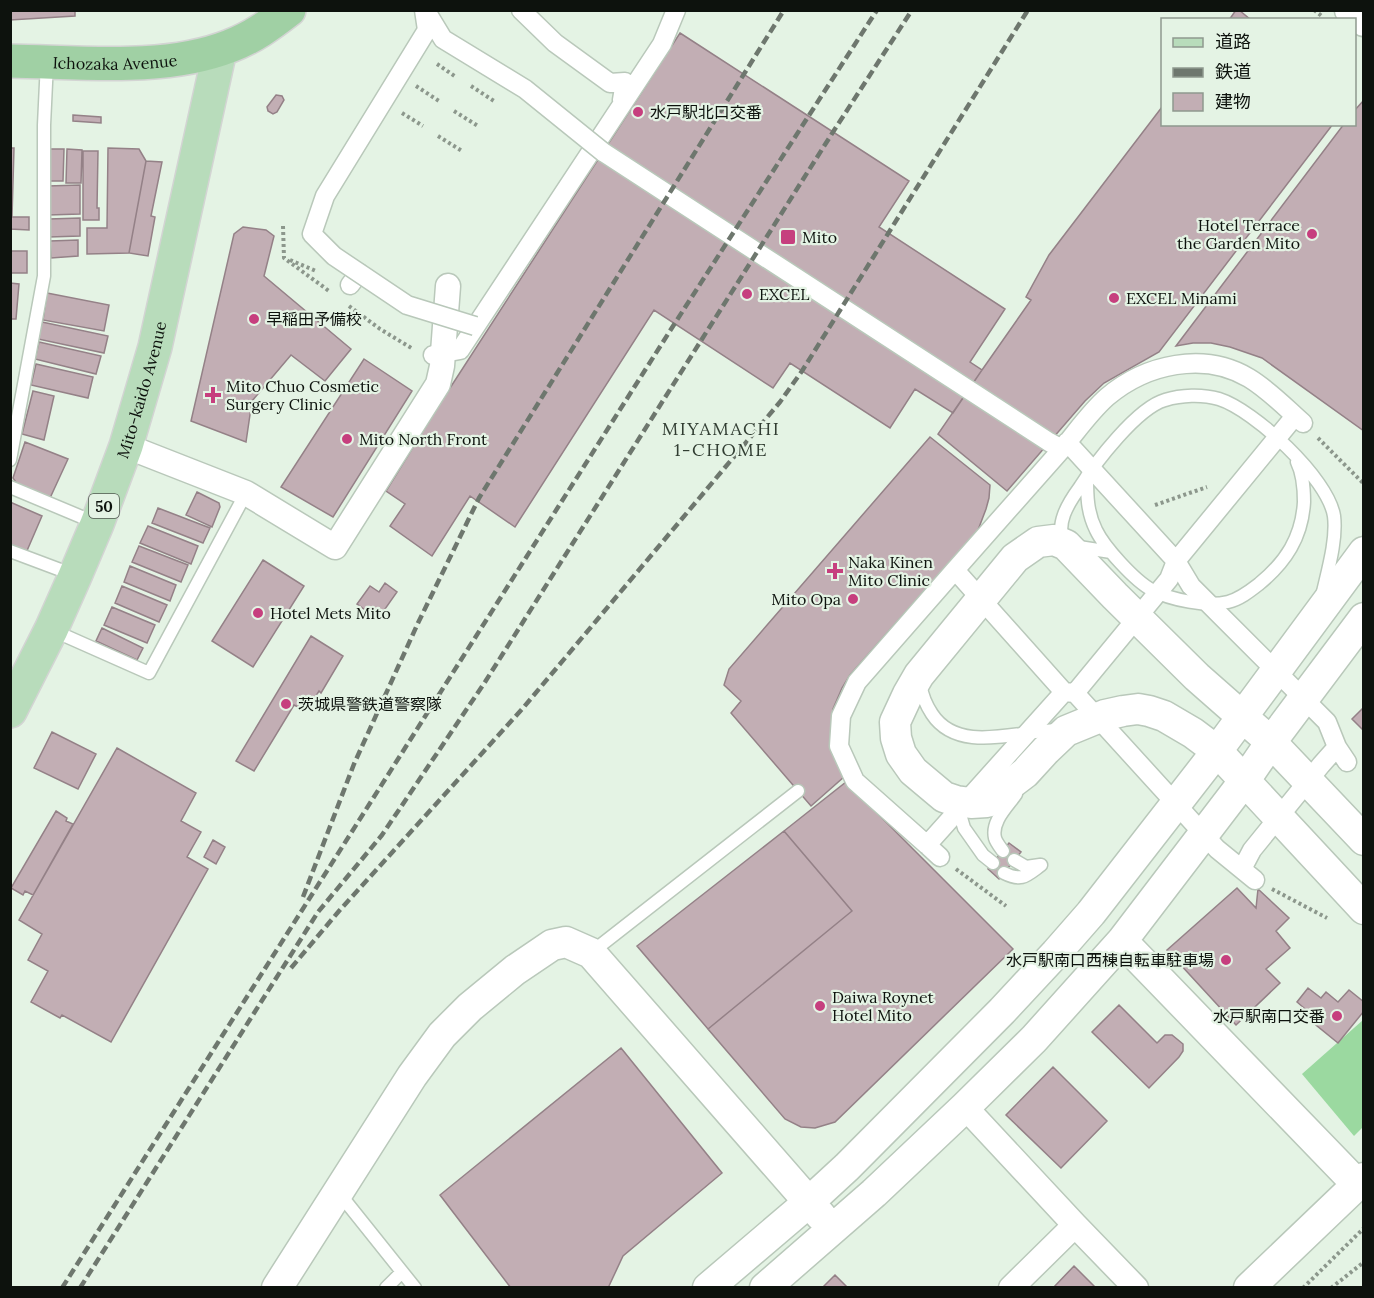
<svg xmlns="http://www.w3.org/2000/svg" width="1374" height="1298" font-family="Lora,'Noto Sans JP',serif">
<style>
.green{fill:#9bd9a0}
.building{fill:#c2aeb4;stroke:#948187;stroke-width:1.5}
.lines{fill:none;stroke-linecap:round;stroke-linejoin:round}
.service-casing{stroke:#b9c8ba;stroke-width:15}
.pedestrian-casing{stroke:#b9c8ba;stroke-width:21}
.minor-casing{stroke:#b9c8ba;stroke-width:27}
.tertiary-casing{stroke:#b9c8ba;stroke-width:33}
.primary-casing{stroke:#d3d4d3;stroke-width:36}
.trunk-casing{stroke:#d3d4d3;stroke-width:36}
.path{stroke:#8c978c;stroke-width:4;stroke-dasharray:3 3;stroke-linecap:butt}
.service{stroke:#fff;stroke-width:12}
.pedestrian{stroke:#fff;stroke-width:18}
.minor{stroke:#fff;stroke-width:24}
.tertiary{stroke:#fff;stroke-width:30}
.primary{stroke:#b8dcbb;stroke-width:33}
.trunk{stroke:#a0d0a4;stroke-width:33}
.rail{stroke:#6e776e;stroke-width:4.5;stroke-dasharray:9 4.5;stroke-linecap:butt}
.pedestrian-bridge-casing{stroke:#b9c8ba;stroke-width:21;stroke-linecap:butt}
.pedestrian-bridge{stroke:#fff;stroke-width:18}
.poi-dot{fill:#c63f7e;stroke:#e4f3e4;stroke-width:2}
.labels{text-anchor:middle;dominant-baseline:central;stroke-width:4.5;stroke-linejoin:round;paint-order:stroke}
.shield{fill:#e4f3e4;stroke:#4e564e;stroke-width:1.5}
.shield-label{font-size:15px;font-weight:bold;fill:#0d120d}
.street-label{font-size:16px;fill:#0d120d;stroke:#e4f3e4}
.poi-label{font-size:16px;fill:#0d120d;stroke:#e4f3e4;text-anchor:start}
.neighbourhood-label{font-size:18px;letter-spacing:1.5px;fill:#313d32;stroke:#e4f3e4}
</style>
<rect width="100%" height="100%" fill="#e4f3e4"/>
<path class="green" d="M1363,1020v107l-9,9 -52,-62z"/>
<path class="building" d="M10,10h65v6l-65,4z
M1236,10h3l12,10h-22z
M680,33l229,148 -30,46 126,82 -35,53 12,8 -29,43 -38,-24 -25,39 -100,-65 -17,25 -119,-78 -139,217 -45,-31 -38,60 -42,-30 15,-22 -19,-13 53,-86z
M276,95l6,1 2,4 -7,12 -4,2 -5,-3 -1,-4z
M1364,100v331l-102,-73 -32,-11 -19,-4h-18l-17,3 168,-222h10v-13z
M1162,107v17h171l-174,228 -55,31 -19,18 -78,90 -69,-57 44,-64 49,-70 -5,-3 23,-42z
M73,115l28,2v6l-28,-2z
M10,148h4l-2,69h17v13l-19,-1z
M108,148l31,1 7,12 -17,92 -42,1v-26h20z
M49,149h15l-1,32h-15z
M67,149l15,1 -1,33h-15z
M83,151h15l-1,57h2v12h-16z
M146,161l16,1 -11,54 4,1 -7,39 -19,-3z
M80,185v29l-32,1v-29z
M80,218v18l-31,1v-18z
M243,227l23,3 8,6 -10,40 87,73 -26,32 -34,-26 -39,46 -6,41 -55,-21 43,-187z
M78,240v16l-27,2 -1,-17z
M10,251h17v22h-17z
M10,283l9,1 -3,35h-6z
M47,293l62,12 -5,26 -61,-11z
M42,322l66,14 -4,17 -66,-14z
M39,342l62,14 -5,18 -61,-15z
M364,359l48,32 -79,126 -52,-30z
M36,364l57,13 -5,21 -57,-13z
M33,391l21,5 -10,44 -22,-6z
M930,437l60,48 -1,13 -3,11 -8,21 -128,145 -8,13 -9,21 -2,19 1,13 13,35 -34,30 -80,-93 10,-12 -17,-16 5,-16z
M25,442l43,17 -18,39 -33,-14 -4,-6z
M197,492l22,11 1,4 -8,20 -26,-12z
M10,502l32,14 -16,37 -16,-7z
M158,508l52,20 -7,15 -51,-20z
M148,526l50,20 -7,18 -51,-21z
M139,546l49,19 -7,17 -49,-20z
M263,560l41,26 -51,81 -41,-26z
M130,566l46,19 -6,16 -46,-19z
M385,583l12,9 -19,27 -21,-15 13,-18 9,6z
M122,586l45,19 -8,17 -44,-19z
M112,607l43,18 -8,18 -43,-18z
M102,628l41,20 -6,12 -41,-19z
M311,636l32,20 -22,37 -2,-2 -10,16 -8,-5 -3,5 -4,-2 -40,66 -18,-10z
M1364,707v24l-12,-12z
M52,732l44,22 -18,35 -44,-21z
M117,748l79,45 -15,28 20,11 -14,25 21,12 -97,173 -49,-27 -2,3 -29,-16 17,-31 -20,-11 14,-26 -23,-14z
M846,782l167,167 -178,173 -20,6 -14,-1 -16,-8 -77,-90 144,-118 -68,-80z
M56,811l11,7 -1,3 7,3 -40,71 -8,-4 -2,4 -12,-7z
M784,831l68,80 -144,118 -71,-83z
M213,840l12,7 -9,17 -12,-7z
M1009,843l12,9 -22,27 -11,-10z
M1237,888l19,20 2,-19 31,29 -13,13 14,17 -24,21 14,14 -44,42 -69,-75z
M1308,988l13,10 5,-6 12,10 11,-12 15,12v9l-26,32 -22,-18 3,-4 -22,-19z
M1119,1005l38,38 8,-8h7l11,9v7l-4,6 -30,31 -57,-56z
M621,1048l101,125 -99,83 -15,32h-97l-71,-93z
M1053,1067l54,54 -46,47 -55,-53z
M1074,1266l22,22h-43z
M835,1275l13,13h-26z"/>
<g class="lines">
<defs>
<path id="service" d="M10,460l34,-184v-151l3,-63
M1087,476c0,19 0,36 9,54 8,17 39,51 56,60 19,10 55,17 76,12 12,-3 22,-11 31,-18 27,-22 43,-47 45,-82 0,-14 -1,-28 -7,-40
M10,487l86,36
M10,551l64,24
M1111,552l-45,-7c-13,-19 3,-43 14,-58 15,-24 57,-79 85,-87 16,-5 37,-6 54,-1 35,11 109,79 115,117 3,23 -6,54 -11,76
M52,630l97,43 97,-180
M920,684c2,11 6,21 12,30 27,41 87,16 127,16
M957,804l7,24 19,27 10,8
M1003,851c-3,-4 -7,-9 -8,-13 -4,-17 13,-32 21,-44
M1014,860l12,7 14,-2
M1004,873c18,9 22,3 37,-8
M592,952l206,-161
M339,1193l76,95
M386,1288l16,-16"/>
<path id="pedestrian" d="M521,10l34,33 55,40 15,-1 -3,18
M603,152l446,290 13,7 -107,121
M350,285l9,-12
M433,355l27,-5 202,-306 14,-34
M1067,442l109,119 15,25 136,136 10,25 10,15
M1062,449c15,-18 28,-37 45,-52 39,-33 97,-46 142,-19 20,12 37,30 54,45
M1075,693l94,-114 7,-18 119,-145
M927,845l-72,-64 -16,-35 2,-30 16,-34 98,-112 109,122
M940,857l-13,-12 137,-153 11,1 142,156 38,31
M1242,869l10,-19 69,-85 16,-18"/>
<path id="minor" d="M126,446l120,47 89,54 103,-163 4,-18 6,-80
M965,1107l110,118 61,63
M1011,1288l64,-63"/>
<path id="tertiary" d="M1350,10l14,11
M1364,840l-93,-98 -74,-65 -82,-81 -49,-51 -12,-5 -16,2 -23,16 -96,117 -11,19 -13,28 1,16 5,16 12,17 31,26 12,4 15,2 16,-1 38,-29 21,-23 20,-19 39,-16 18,-4 15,-2 11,2 15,5 29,17 24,18 147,158
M1122,941l235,243
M277,1288l135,-212 30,-41 28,-28 45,-37 37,-25 14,-3 25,11 230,263
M708,1288l101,-86 38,-35 155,-156 54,-58 35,-40 126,-162 147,-199
M765,1288l109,-95 91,-86 69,-68 88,-98 123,-161 26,-38 93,-124
M1249,1288l115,-110"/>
<g id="primary">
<path id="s1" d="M10,711l41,-81 24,-54 22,-52 29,-78 29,-99 65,-297"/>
</g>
<g id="trunk">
<path id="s2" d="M10,61c70,1 154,11 220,-15 22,-8 41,-22 59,-36"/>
</g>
</defs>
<use href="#service" class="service-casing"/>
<use href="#pedestrian" class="pedestrian-casing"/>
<use href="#minor" class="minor-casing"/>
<use href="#tertiary" class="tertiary-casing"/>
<use href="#primary" class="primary-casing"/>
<use href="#trunk" class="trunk-casing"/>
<path class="path" d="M1314,10l9,7
M437,64l19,13
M416,86l23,15
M471,86l23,15
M10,107h1
M454,111l24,15
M402,113l21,13
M438,136l24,15
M283,226l1,32 45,33
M290,260l26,11
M349,306l31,23 33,20
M1318,438l46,46
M1155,505l52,-18
M956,869l50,37
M1272,889l55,29
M1303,1288l61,-60
M1331,1288l33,-26"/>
<use href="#service" class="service"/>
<use href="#pedestrian" class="pedestrian"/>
<use href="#minor" class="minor"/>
<use href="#tertiary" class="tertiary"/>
<use href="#primary" class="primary"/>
<use href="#trunk" class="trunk"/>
<path class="rail" d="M303,897l51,-133 64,-141 61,-125 305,-488
M291,968l48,-57 184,-203 257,-306 22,-31 226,-361
M62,1288l613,-965 202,-313
M80,1288l238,-376 64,-77 103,-153 348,-550 79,-122"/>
<defs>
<path id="pedestrian-bridge" d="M424,10l3,20 -102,166 -13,38 22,22 73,49 68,21
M426,11l17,28 82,50 78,63"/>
</defs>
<use href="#pedestrian-bridge" class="pedestrian-bridge-casing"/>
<use href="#pedestrian-bridge" class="pedestrian-bridge"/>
</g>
<g class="poi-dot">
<circle cx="638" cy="112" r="6"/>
<circle cx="1312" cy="234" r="6"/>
<rect x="780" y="229" width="16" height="16" rx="3"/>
<circle cx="747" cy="294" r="6"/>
<circle cx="1114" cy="298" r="6"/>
<circle cx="254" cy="319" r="6"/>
<path d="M210 386h6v6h6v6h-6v6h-6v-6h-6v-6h6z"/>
<circle cx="347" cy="439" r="6"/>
<path d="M832 562h6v6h6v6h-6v6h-6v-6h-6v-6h6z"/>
<circle cx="853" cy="599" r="6"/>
<circle cx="258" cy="613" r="6"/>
<circle cx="286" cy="704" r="6"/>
<circle cx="1226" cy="960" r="6"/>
<circle cx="820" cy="1006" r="6"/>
<circle cx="1337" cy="1016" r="6"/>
</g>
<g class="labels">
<rect class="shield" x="89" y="494" width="30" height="24" rx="4.5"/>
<g class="shield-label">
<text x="104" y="506">50</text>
</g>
<g class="street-label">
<text stroke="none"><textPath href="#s2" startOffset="105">Ichozaka Avenue</textPath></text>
<text stroke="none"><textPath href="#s1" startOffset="348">Mito-kaido Avenue</textPath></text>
</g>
<g class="poi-label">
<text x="650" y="112">水戸駅北口交番</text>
<text x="1300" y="225" text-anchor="end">Hotel Terrace<tspan x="1300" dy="18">the Garden Mito</tspan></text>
<text x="802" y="237">Mito</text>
<text x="759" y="294">EXCEL</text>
<text x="1126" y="298">EXCEL Minami</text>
<text x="266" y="319">早稲田予備校</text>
<text x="226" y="386">Mito Chuo Cosmetic<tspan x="226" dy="18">Surgery Clinic</tspan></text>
<text x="359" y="439">Mito North Front</text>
<text x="848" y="562">Naka Kinen<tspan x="848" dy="18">Mito Clinic</tspan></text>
<text x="841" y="599" text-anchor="end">Mito Opa</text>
<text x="270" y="613">Hotel Mets Mito</text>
<text x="298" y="704">茨城県警鉄道警察隊</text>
<text x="1214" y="960" text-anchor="end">水戸駅南口西棟自転車駐車場</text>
<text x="832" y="997">Daiwa Roynet<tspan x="832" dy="18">Hotel Mito</tspan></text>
<text x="1325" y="1016" text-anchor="end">水戸駅南口交番</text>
</g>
<g class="neighbourhood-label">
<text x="721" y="428">MIYAMACHI<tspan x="721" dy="21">1-CHOME</tspan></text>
</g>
</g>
<rect width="1374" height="1298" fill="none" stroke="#0d120d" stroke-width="24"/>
<rect x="1161" y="18" width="195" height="108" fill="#e4f3e4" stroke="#8e998e" stroke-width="1.5"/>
<rect x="1173" y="38" width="30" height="9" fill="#b8dcbb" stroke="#8e998e" stroke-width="1.5"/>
<text x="1215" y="48" font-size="18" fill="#0d120d">道路</text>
<rect x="1173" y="68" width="30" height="9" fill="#6e776e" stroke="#8e998e" stroke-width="1.5"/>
<text x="1215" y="78" font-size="18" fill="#0d120d">鉄道</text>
<rect x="1173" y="93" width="30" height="18" fill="#c2aeb4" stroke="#8e998e" stroke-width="1.5"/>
<text x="1215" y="108" font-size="18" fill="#0d120d">建物</text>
</svg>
